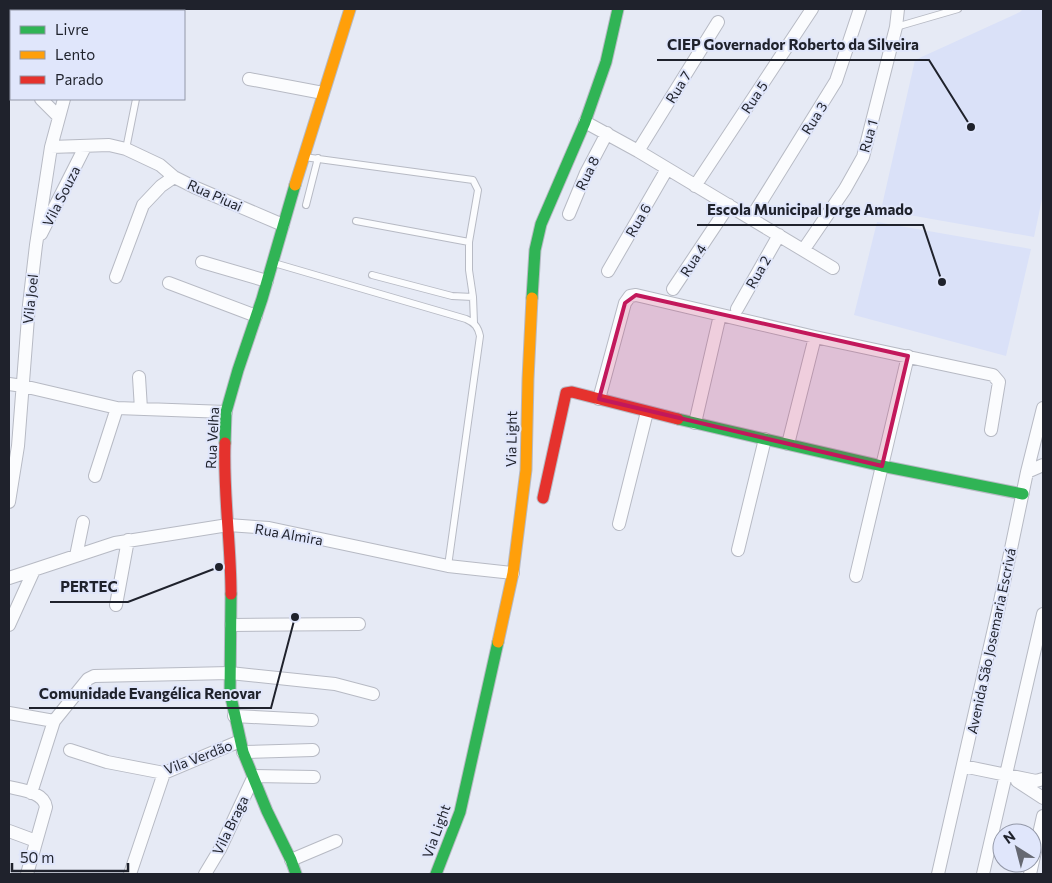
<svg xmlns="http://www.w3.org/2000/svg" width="1052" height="883" font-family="Commissioner,sans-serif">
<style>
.built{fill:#dae1f8}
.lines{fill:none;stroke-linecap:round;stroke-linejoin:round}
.lane-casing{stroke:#b7bac4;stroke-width:8}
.street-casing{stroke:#b7bac4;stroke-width:14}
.fast-casing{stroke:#b7bac4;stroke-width:13}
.slow-casing{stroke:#b7bac4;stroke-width:13}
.jam-casing{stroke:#b7bac4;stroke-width:13}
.lane{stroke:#fbfcfe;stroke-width:6}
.street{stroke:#fbfcfe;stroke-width:12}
.fast{stroke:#30b455;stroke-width:11}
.slow{stroke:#ff9f0a;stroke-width:11}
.jam{stroke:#e5322d;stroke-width:11}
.marked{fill:#c2185b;fill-opacity:0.2;stroke:#c2185b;stroke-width:4;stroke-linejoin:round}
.labels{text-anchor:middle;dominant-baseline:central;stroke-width:4;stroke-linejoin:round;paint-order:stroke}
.street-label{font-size:14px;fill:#1f222c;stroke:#e0e6fb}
.leader{fill:none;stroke:#1f222c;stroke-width:2}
.callout-dot{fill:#1f222c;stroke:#e0e6fb;stroke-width:2}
.callout-label{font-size:15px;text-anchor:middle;font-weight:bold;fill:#1f222c;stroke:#e0e6fb;stroke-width:4;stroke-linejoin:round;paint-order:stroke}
</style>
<rect width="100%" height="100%" fill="#e6eaf5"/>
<path class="built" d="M1023,9h20v185l-9,43 -153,-27 34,-150 105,-48z
M877,222l154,27 -25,107 -152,-41z"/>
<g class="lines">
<defs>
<path id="lane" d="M22,11l1,-2
M73,11v-2
M148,11l1,-2
M896,27l62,-18
M9,50l2,-7
M126,149l10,-50
M304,157l169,23 5,10 -9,52v28l4,27 -21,-1 -80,-21
M306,205l12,-47
M356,221l113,21
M274,263l192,56c9,4 12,8 14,17l-32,230
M473,297l1,26"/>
<path id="street" d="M9,66l2,3
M249,79l74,14
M41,99l17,17
M585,122l53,29 195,117
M51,147l58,-2 17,4 34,16 14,12
M638,151l80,-129
M695,186l117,-177
M569,214l17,-41 21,-40
M751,218l85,-137 24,-72
M41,234l44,-87
M804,249l41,-60 18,-32 33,-130 2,-18
M202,262l65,19
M608,271l59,-102
M116,277l27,-72 18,-19 13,-9 20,10 89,38
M169,283l87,33
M673,289l56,-84
M737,309l42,-74
M139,377l2,32
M9,384l14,2 94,22 109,4
M599,399l26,-96 5,-7 6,-1 179,42 178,38 6,7 -8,48
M695,423l25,-108
M788,444l27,-107
M1027,472l16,-7
M95,476l22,-68
M9,502l9,-56 11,-141 7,-60 15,-98 13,-48
M619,524l28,-112
M738,550l27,-111
M76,556l7,-34
M856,576l52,-220
M9,578l106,-35 113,-18 41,3 179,38 65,7
M116,605l12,-65
M9,625l25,-55
M231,625l128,-1
M9,713l45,8
M234,716l78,4
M70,750l37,12 57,11 76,-32
M243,752l70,-2
M963,766l73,15 7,-2
M1017,781l26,17
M9,787c12,3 35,5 37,20l-19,67
M31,793l23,-72 34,-42 6,-3 136,-3 105,11 38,10
M9,831l27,10
M291,860l45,-19
M130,874l34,-101
M205,874l15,-25 34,-73 60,1
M938,874l60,-263 29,-139 16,-64
M983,874l60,-260
M1030,874l13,-58"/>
<path id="fast" d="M532,298l3,-48 6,-26 44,-102 21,-60 12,-53
M678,419l204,47 141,28
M225,443l1,-31 12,-42 24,-71 33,-114
M231,594l-1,99 13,59 24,59 24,49 5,14
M436,874l24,-62 38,-170"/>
<path id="slow" d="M295,185l55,-176
M498,642l15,-69 13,-103 2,-91 4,-81"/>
<path id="jam" d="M225,443c-2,50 6,100 6,151
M543,498l23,-105 6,-1 106,27"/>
</defs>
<use href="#lane" class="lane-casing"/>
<use href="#street" class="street-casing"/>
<use href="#fast" class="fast-casing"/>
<use href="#slow" class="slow-casing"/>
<use href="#jam" class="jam-casing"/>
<use href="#lane" class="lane"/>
<use href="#street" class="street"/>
<use href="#fast" class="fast"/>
<use href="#slow" class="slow"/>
<use href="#jam" class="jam"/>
</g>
<path class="marked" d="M636,295l272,61 -26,110 -283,-67 26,-96z"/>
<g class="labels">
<g class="street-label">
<text transform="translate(678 87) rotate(-58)">Rua 7</text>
<text transform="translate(754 97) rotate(-56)">Rua 5</text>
<text transform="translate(814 118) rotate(-58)">Rua 3</text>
<text transform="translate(868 136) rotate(-74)">Rua 1</text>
<text transform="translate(587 173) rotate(-64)">Rua 8</text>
<text transform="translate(215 195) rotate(24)">Rua Piuai</text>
<text transform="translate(61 196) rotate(-63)">Vila Souza</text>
<text transform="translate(638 220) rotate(-60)">Rua 6</text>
<text transform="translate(693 260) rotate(-57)">Rua 4</text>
<text transform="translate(758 272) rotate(-60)">Rua 2</text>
<text transform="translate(30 299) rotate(-84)">Vila Joel</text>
<text transform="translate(212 438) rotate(-87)">Rua Velha</text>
<text transform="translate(511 439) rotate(-89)">Via Light</text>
<text transform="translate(289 534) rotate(10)">Rua Almira</text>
<text transform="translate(991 641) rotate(-78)">Avenida São Josemaria Escrivá</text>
<text transform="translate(198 757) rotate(-21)">Vila Verdão</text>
<text transform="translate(230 825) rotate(-64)">Vila Braga</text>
<text transform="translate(436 831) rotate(-70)">Via Light</text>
</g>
</g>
<path class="leader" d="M971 127L929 60H657M942 282L923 225H697M219 567L128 602H50M295 617L271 708H29"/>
<g class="callout-dot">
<circle cx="971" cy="127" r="5"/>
<circle cx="942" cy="282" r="5"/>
<circle cx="219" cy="567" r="5"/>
<circle cx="295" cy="617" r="5"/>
</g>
<g class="callout-label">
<text x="793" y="50">CIEP Governador Roberto da Silveira</text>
<text x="810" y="215">Escola Municipal Jorge Amado</text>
<text x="89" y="592">PERTEC</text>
<text x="150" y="699">Comunidade Evangélica Renovar</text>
</g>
<rect width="1052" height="883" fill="none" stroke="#1f222c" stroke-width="20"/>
<rect x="10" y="10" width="175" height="90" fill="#e0e6fb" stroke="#9398a8"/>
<rect x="20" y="26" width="25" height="8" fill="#30b455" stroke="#9398a8"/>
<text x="55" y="35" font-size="15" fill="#1f222c">Livre</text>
<rect x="20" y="51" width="25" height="8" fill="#ff9f0a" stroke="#9398a8"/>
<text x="55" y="60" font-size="15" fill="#1f222c">Lento</text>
<rect x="20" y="76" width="25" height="8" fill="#e5322d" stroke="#9398a8"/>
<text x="55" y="85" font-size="15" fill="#1f222c">Parado</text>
<g transform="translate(1017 848) rotate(324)"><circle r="24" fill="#e0e6fb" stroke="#9398a8"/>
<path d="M0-4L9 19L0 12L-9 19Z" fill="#656872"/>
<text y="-8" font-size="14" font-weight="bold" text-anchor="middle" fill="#1f222c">N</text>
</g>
<path d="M12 863v8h116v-8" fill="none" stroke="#1f222c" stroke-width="2.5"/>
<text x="20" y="863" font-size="15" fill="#1f222c" stroke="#e0e6fb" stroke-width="4" paint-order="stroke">50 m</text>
</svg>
